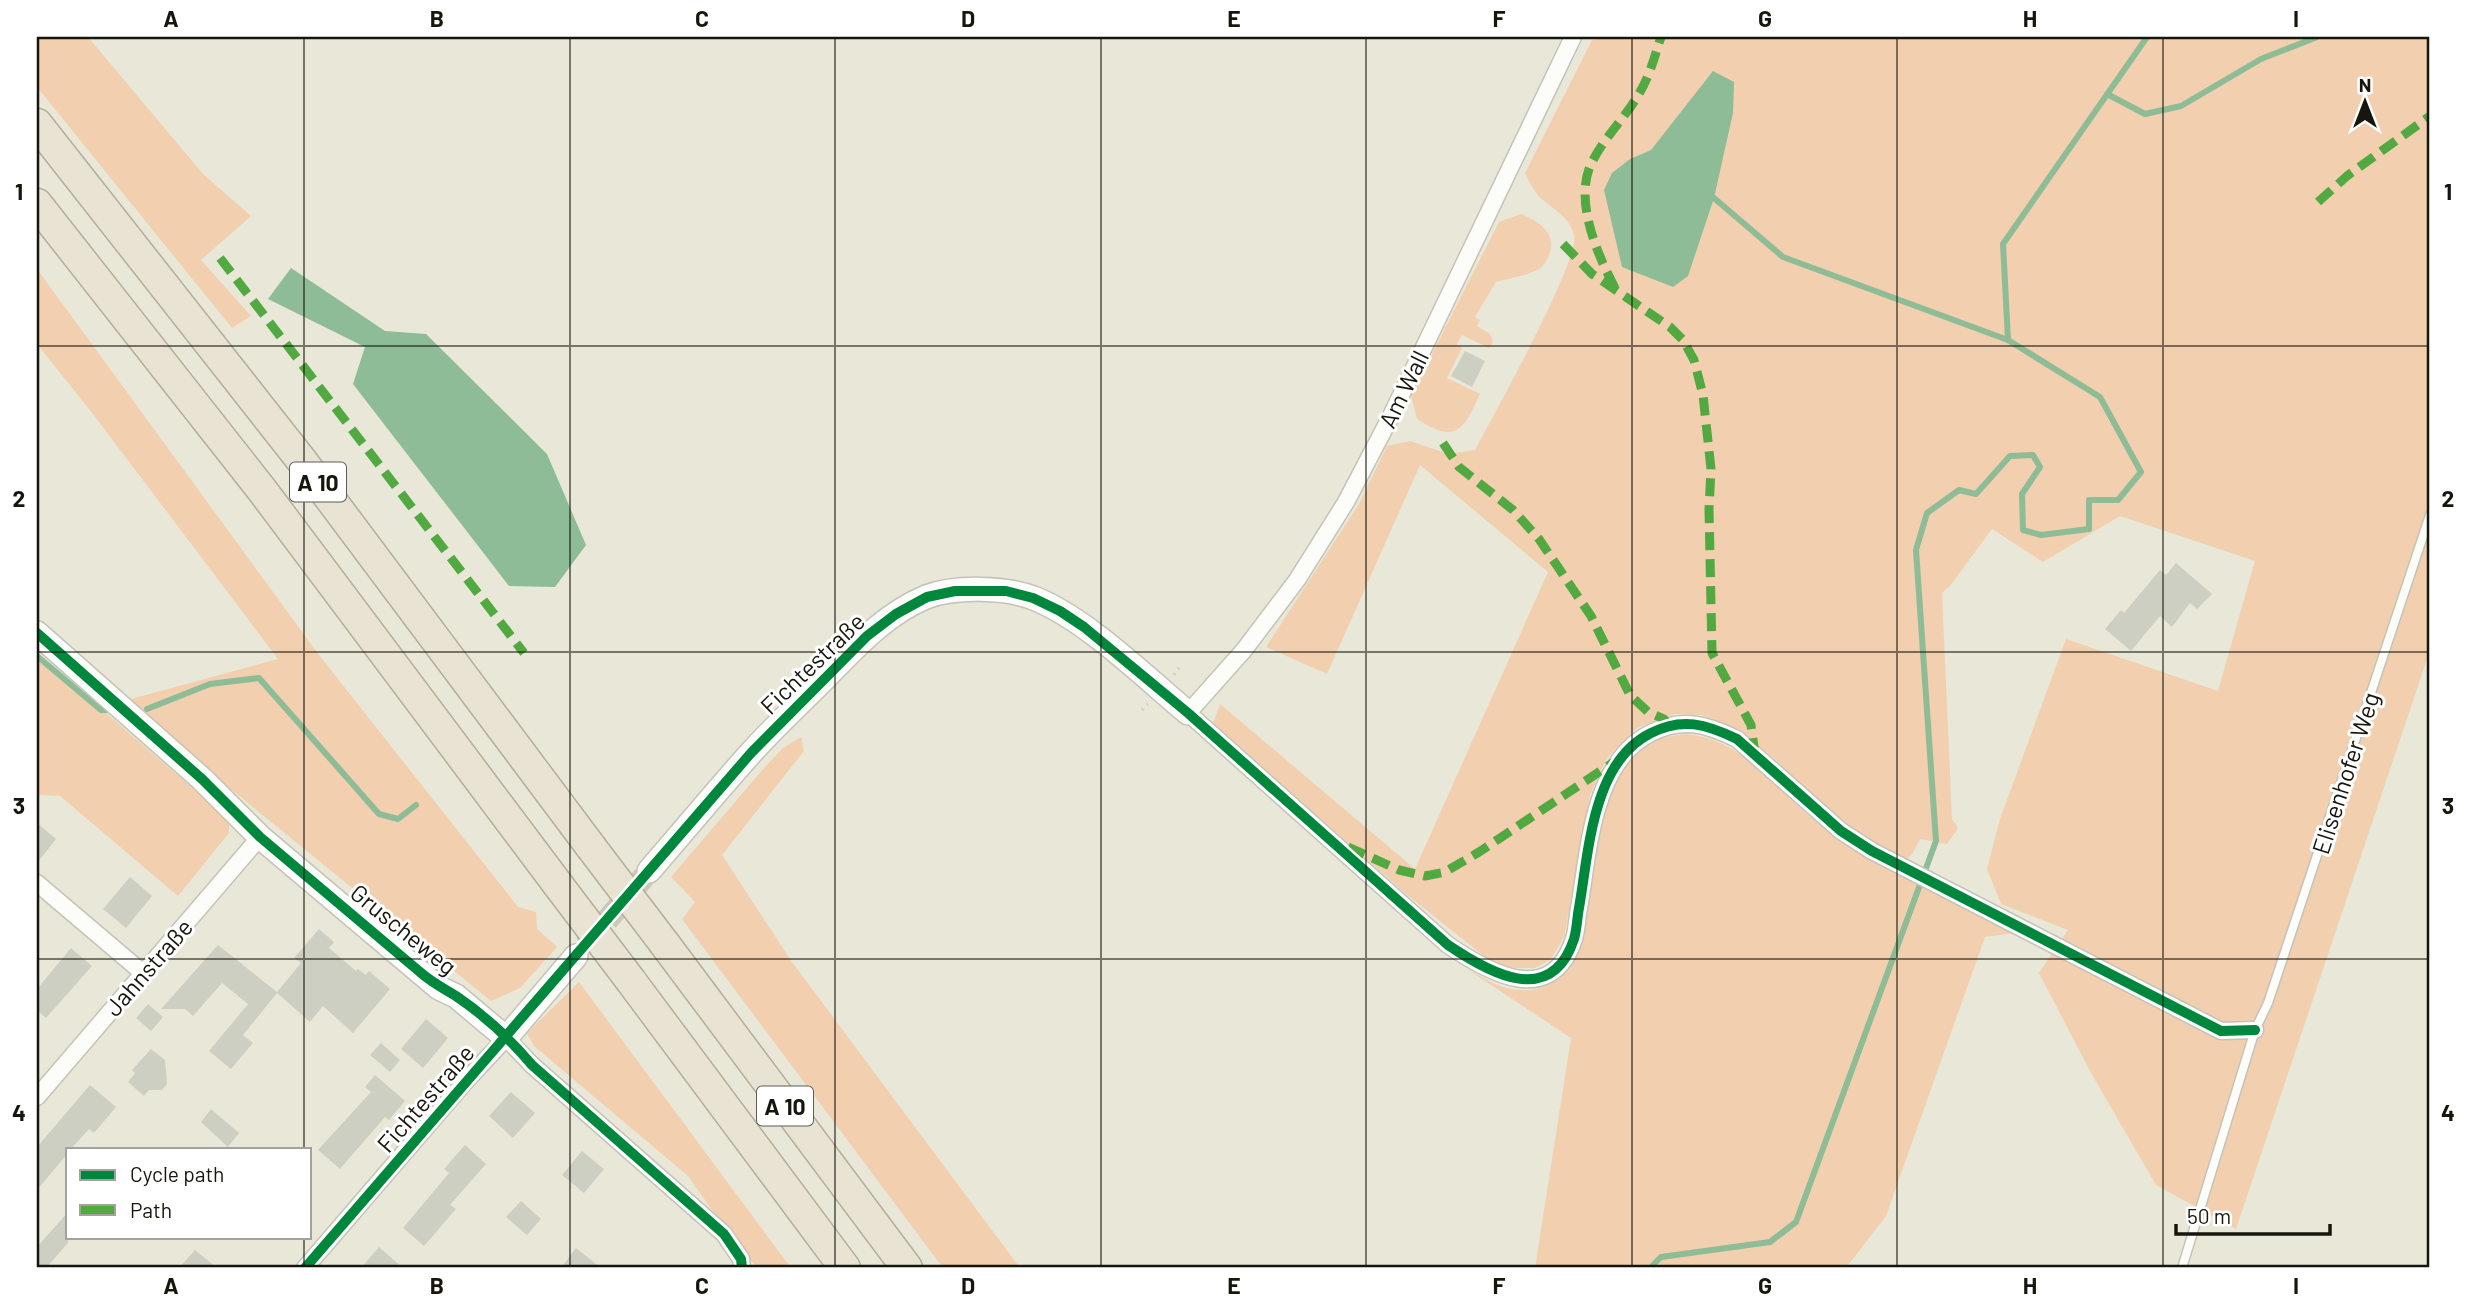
<svg xmlns="http://www.w3.org/2000/svg" width="2467" height="1305" font-family="Barlow,sans-serif">
<style>
.green{fill:#f2cfae;fill-rule:evenodd}
.water{fill:#8dbc96}
.lines{fill:none;stroke-linecap:round;stroke-linejoin:round}
.stream{stroke:#8dbc96;stroke-width:6}
.building{fill:#cdcfc2}
.secondary-tunnel{stroke:#cac8b9;stroke-width:23;stroke-dasharray:23 11;stroke-linecap:butt}
.lane-casing{stroke:#c3c3b7;stroke-width:11}
.street-casing{stroke:#c3c3b7;stroke-width:19}
.secondary-casing{stroke:#c3c3b7;stroke-width:26}
.highway-casing{stroke:#b4ad98;stroke-width:33}
.path{stroke:#d2d2ce;stroke-width:3.5;stroke-dasharray:2 5;stroke-linecap:butt}
.lane{stroke:#fcfcf9;stroke-width:8}
.street{stroke:#fcfcf9;stroke-width:16}
.secondary{stroke:#fcfcf9;stroke-width:23}
.highway{stroke:#e9e3d4;stroke-width:30}
.highway-bridge-casing{stroke:#b4ad98;stroke-width:33;stroke-linecap:butt}
.highway-bridge{stroke:#e9e3d4;stroke-width:30}
.quiet{stroke:#52a941;stroke-width:9;stroke-dasharray:18 9;stroke-linecap:butt}
.cycleway-casing{stroke:#fff;stroke-width:15}
.cycleway{stroke:#00873e;stroke-width:10}
.grid{fill:none;stroke:#17160c;stroke-width:2;stroke-opacity:0.55}
.labels{text-anchor:middle;dominant-baseline:central;stroke-width:6;stroke-linejoin:round;paint-order:stroke}
.shield{fill:#fff;stroke:#5d5c55;stroke-width:2}
.shield-label{font-size:23px;font-weight:bold;fill:#17160c}
.street-label{font-size:24px;fill:#17160c;stroke:#fff}
.neatline{fill:none;stroke:#17160c;stroke-width:2.5}
.grid-label{font-size:23px;text-anchor:middle;font-weight:bold;fill:#17160c}
</style>
<rect width="100%" height="100%" fill="#e9e8d8"/>
<path class="green" d="M37,37h51l115,137 48,42 -50,44 50,56 -19,12 -195,-241z
M1610,37h820v613l-194,579 -80,-44 -65,-112 -52,-100 29,-43 -67,-26 -14,-35 13,-50 66,-180 152,52 37,-130 -135,-45 -77,46 -51,-33 -42,57 -8,7 10,226 6,9 -11,16 -27,-5 -8,15 -8,8 -72,-47 -56,-55 -37,-30 -37,-15 -27,-1 -38,14 -30,30 -17,37 -26,142 -13,22 -16,9h-25l-21,-8 -83,-66 -193,-170 7,-20 195,165 133,-297 -128,-107 -93,209 -61,-27 93,-143 28,-58 23,-5 39,13 26,-4c17,-32 105,-189 99,-215 -5,-18 -18,-24 -31,-35 -9,-7 -13,-18 -18,-27l67,-133zM1651,150l-47,40c12,-24 23,-30 47,-40z
M1521,214c18,7 37,20 28,41 -2,5 -5,11 -10,14 -12,7 -30,9 -43,13l-21,35 5,3 -3,6 13,8 3,8 -4,6 -27,-13 -5,9 5,4 -15,30 33,16c-17,37 -24,50 -63,25l-6,-24 88,-173z
M37,269l282,386 199,252 18,5 1,17 20,18 -37,41 -29,13 -361,-294 1,-8 147,-40 -185,-245 -56,-70z
M37,653l192,167v13l-51,63 -118,-100 -23,-1z
M1686,734c56,6 82,46 122,81 70,61 162,91 243,134l-1,4 -35,-20 -30,4 -99,279 -40,52h-311l36,-230 -104,-69c12,6 25,15 39,19 91,21 82,-110 94,-165 5,-22 14,-47 29,-64 15,-17 35,-23 57,-25z
M801,737l3,14 -82,104 70,107 228,306h-77l-261,-349 13,-17 -24,-25 93,-109 19,-20z
M579,982l212,286h-32l-16,-14 -55,-78 -154,-130 -7,-13z"/>
<path class="water" d="M1713,71l21,11 -1,31 -19,85 -26,78 -15,11 -51,-20 -18,-77 8,-17 18,-14 21,-9z
M291,268l94,63 41,3 121,120 39,91 -31,42 -46,-1 -156,-202 12,-37 -97,-48z"/>
<g class="lines">
<path class="stream" d="M2107,94l38,20 36,-8 80,-47 56,-22
M2008,340l-5,-96 144,-207
M37,656l64,54h10
M147,709l63,-25 49,-6 120,136 19,5 18,-14
M1650,1268l11,-11 109,-15 26,-20 140,-381 -20,-291 11,-37 32,-23 17,4 34,-38 23,-1 7,12 -18,27 1,36 18,5 48,-6v-29h29l23,-28 -41,-75 -92,-57 -225,-83 -69,-59"/>
</g>
<path class="building" d="M1465,351l20,10 -13,26 -21,-11z
M2176,563l36,31 -15,15 -7,-6 -18,24 -12,-11 -29,35 -26,-22 16,-19 3,3 36,-43 6,5z
M37,823l19,16 -19,24z
M130,877l22,19 -26,32 -23,-19z
M319,929l15,13 -5,6 27,23 2,-2 8,6 3,-4 21,18 -37,44 -30,-27 -13,16 -33,-29 -34,42 10,8 -22,26 -22,-18 39,-47 -26,-21 -29,33 -8,-7h-24l57,-64 59,47 24,-29 -7,-5z
M71,948l21,18 -46,52 -9,-8v-21z
M148,1004l15,13 -12,14 -15,-13z
M426,1019l22,19 -25,30 -22,-19z
M381,1043l19,17 -10,12 -20,-17z
M151,1049l14,11 2,24 -5,6h-13l-5,6 -16,-14 7,-9 -3,-3z
M375,1075l30,26 -16,19 -4,-3 -45,52 -22,-19 53,-58 -6,-5z
M90,1085l26,22 -22,26 -5,-4 -18,20h-3v4l-31,37v-43z
M511,1092l24,21 -22,25 -24,-22z
M211,1109l28,24 -11,14 -27,-25z
M465,1145l21,19 -36,41 6,4 -32,37 -21,-18 46,-55 -5,-4z
M582,1151l22,18 -20,24 -22,-18z
M521,1201l20,18 -14,16 -21,-18z
M68,1212v31l-22,25h-9v-21z
M379,1247l24,21h-42z
M576,1248l25,20h-40z
M195,1250l22,18h-38z"/>
<g class="lines">
<path class="secondary-tunnel" d="M585,946l64,-75"/>
<defs>
<path id="lane" d="M2182,1268l73,-238 13,-27 162,-488"/>
<path id="street" d="M1573,37l-183,381 -44,84 -49,78 -53,70 -56,63 260,232c40,27 103,64 126,-6 3,-10 3,-21 5,-31 10,-57 13,-146 72,-175 31,-16 55,-9 86,6l104,92 31,20 349,180 34,-1
M37,883l106,90
M37,1097l223,-260
M305,1268l159,-185 42,-45 26,27 192,169 17,25 1,9"/>
<path id="secondary" d="M37,633l165,146 58,58 160,135 19,16 17,8 50,42 70,-82
M649,871c33,-38 66,-78 100,-116 22,-25 47,-48 71,-72 32,-32 63,-68 106,-86 29,-11 81,-10 110,2 51,21 108,77 152,114"/>
<path id="highway" d="M37,124l265,337 289,386
M37,204l225,286 297,396
M664,943l243,325
M631,981l214,287"/>
</defs>
<use href="#lane" class="lane-casing"/>
<use href="#street" class="street-casing"/>
<use href="#secondary" class="secondary-casing"/>
<use href="#highway" class="highway-casing"/>
<path class="path" d="M1174,675l7,-10
M1142,710l6,-6"/>
<use href="#lane" class="lane"/>
<use href="#street" class="street"/>
<use href="#secondary" class="secondary"/>
<use href="#highway" class="highway"/>
<defs>
<path id="highway-bridge" d="M591,847l73,96
M559,886l72,95"/>
</defs>
<use href="#highway-bridge" class="highway-bridge-casing"/>
<use href="#highway-bridge" class="highway-bridge"/>
<path class="quiet" d="M2318,202l29,-26 83,-60
M1563,244l29,30 78,53 13,13 11,20 9,35 8,74 -2,40 3,144 39,72 4,29
M220,258l304,395
M1615,288c-17,-32 -39,-83 -26,-119 11,-28 36,-50 51,-77 10,-17 15,-37 21,-55
M1443,443l16,24 54,43 26,29 52,77 39,79 18,17 16,7 4,5
M1348,847l51,23 26,6 20,-4 34,-20 135,-90"/>
<defs>
<path id="cycleway" d="M37,633l165,146 58,58 160,135c11,10 23,16 36,24 28,19 55,44 76,69l192,169 17,25 1,9
M305,1268l446,-515 116,-117 29,-22 31,-17 28,-6h51l27,7 27,13 24,16 104,86 260,232c40,27 103,64 126,-6 3,-10 3,-21 5,-31 10,-57 13,-146 72,-175 31,-16 55,-9 86,6l104,92 31,20 349,180 34,-1"/>
</defs>
<use href="#cycleway" class="cycleway-casing"/>
<use href="#cycleway" class="cycleway"/>
</g>
<path class="grid" d="M304,37v1112M570,37v1231M835,37v1231M1101,37v1231M1366,37v1231M1632,37v1231M1897,37v1231M2163,37v1231M37,346h2393M37,652h2393M37,959h2393M304,1237v31"/>
<g class="labels">
<g class="shield">
<rect x="290" y="462.5" width="56" height="39" rx="5"/>
<rect x="757" y="1086.5" width="56" height="39" rx="5"/>
</g>
<g class="shield-label">
<text x="318" y="482">A 10</text>
<text x="785" y="1106">A 10</text>
</g>
<g class="street-label">
<text transform="translate(1403 389) rotate(-64)">Am Wall</text>
<text transform="translate(812 663) rotate(-44)">Fichtestraße</text>
<text transform="translate(2345 773) rotate(-72)">Elisenhofer Weg</text>
<text transform="translate(404 929) rotate(39)">Gruscheweg</text>
<text transform="translate(148 967) rotate(-49)">Jahnstraße</text>
<text transform="translate(425 1098) rotate(-49)">Fichtestraße</text>
</g>
</g>
<rect width="2467" height="1305" fill="none" stroke="#ffffff" stroke-width="77"/>
<rect x="66" y="1148" width="245" height="91" fill="#ffffff" stroke="#a2a29e" stroke-width="2"/>
<rect x="80" y="1170" width="35" height="10" fill="#00873e" stroke="#a2a29e" stroke-width="2"/>
<text x="130" y="1182" font-size="21" fill="#17160c">Cycle path</text>
<rect x="80" y="1205" width="35" height="10" fill="#52a941" stroke="#a2a29e" stroke-width="2"/>
<text x="130" y="1218" font-size="21" fill="#17160c">Path</text>
<g transform="translate(2365 102)" stroke="#ffffff" stroke-width="5" paint-order="stroke">
<path d="M0-5L12 26L0 18L-12 26Z" fill="#17160c"/>
<text y="-10" font-size="19" font-weight="bold" text-anchor="middle" fill="#17160c">N</text>
</g>
<path d="M2176 1224v10h154v-10" fill="none" stroke="#17160c" stroke-width="3.5"/>
<text x="2187" y="1224" font-size="21" fill="#17160c" stroke="#ffffff" stroke-width="5" paint-order="stroke">50 m</text>
<rect x="38" y="38" width="2390" height="1228" class="neatline"/>
<g class="grid-label">
<text x="171" y="27">A</text>
<text x="437" y="27">B</text>
<text x="702" y="27">C</text>
<text x="968" y="27">D</text>
<text x="1234" y="27">E</text>
<text x="1499" y="27">F</text>
<text x="1765" y="27">G</text>
<text x="2030" y="27">H</text>
<text x="2296" y="27">I</text>
<text x="19" y="200">1</text>
<text x="2448" y="200">1</text>
<text x="19" y="507">2</text>
<text x="2448" y="507">2</text>
<text x="19" y="814">3</text>
<text x="2448" y="814">3</text>
<text x="19" y="1121">4</text>
<text x="2448" y="1121">4</text>
<text x="171" y="1294">A</text>
<text x="437" y="1294">B</text>
<text x="702" y="1294">C</text>
<text x="968" y="1294">D</text>
<text x="1234" y="1294">E</text>
<text x="1499" y="1294">F</text>
<text x="1765" y="1294">G</text>
<text x="2030" y="1294">H</text>
<text x="2296" y="1294">I</text>
</g>
</svg>
